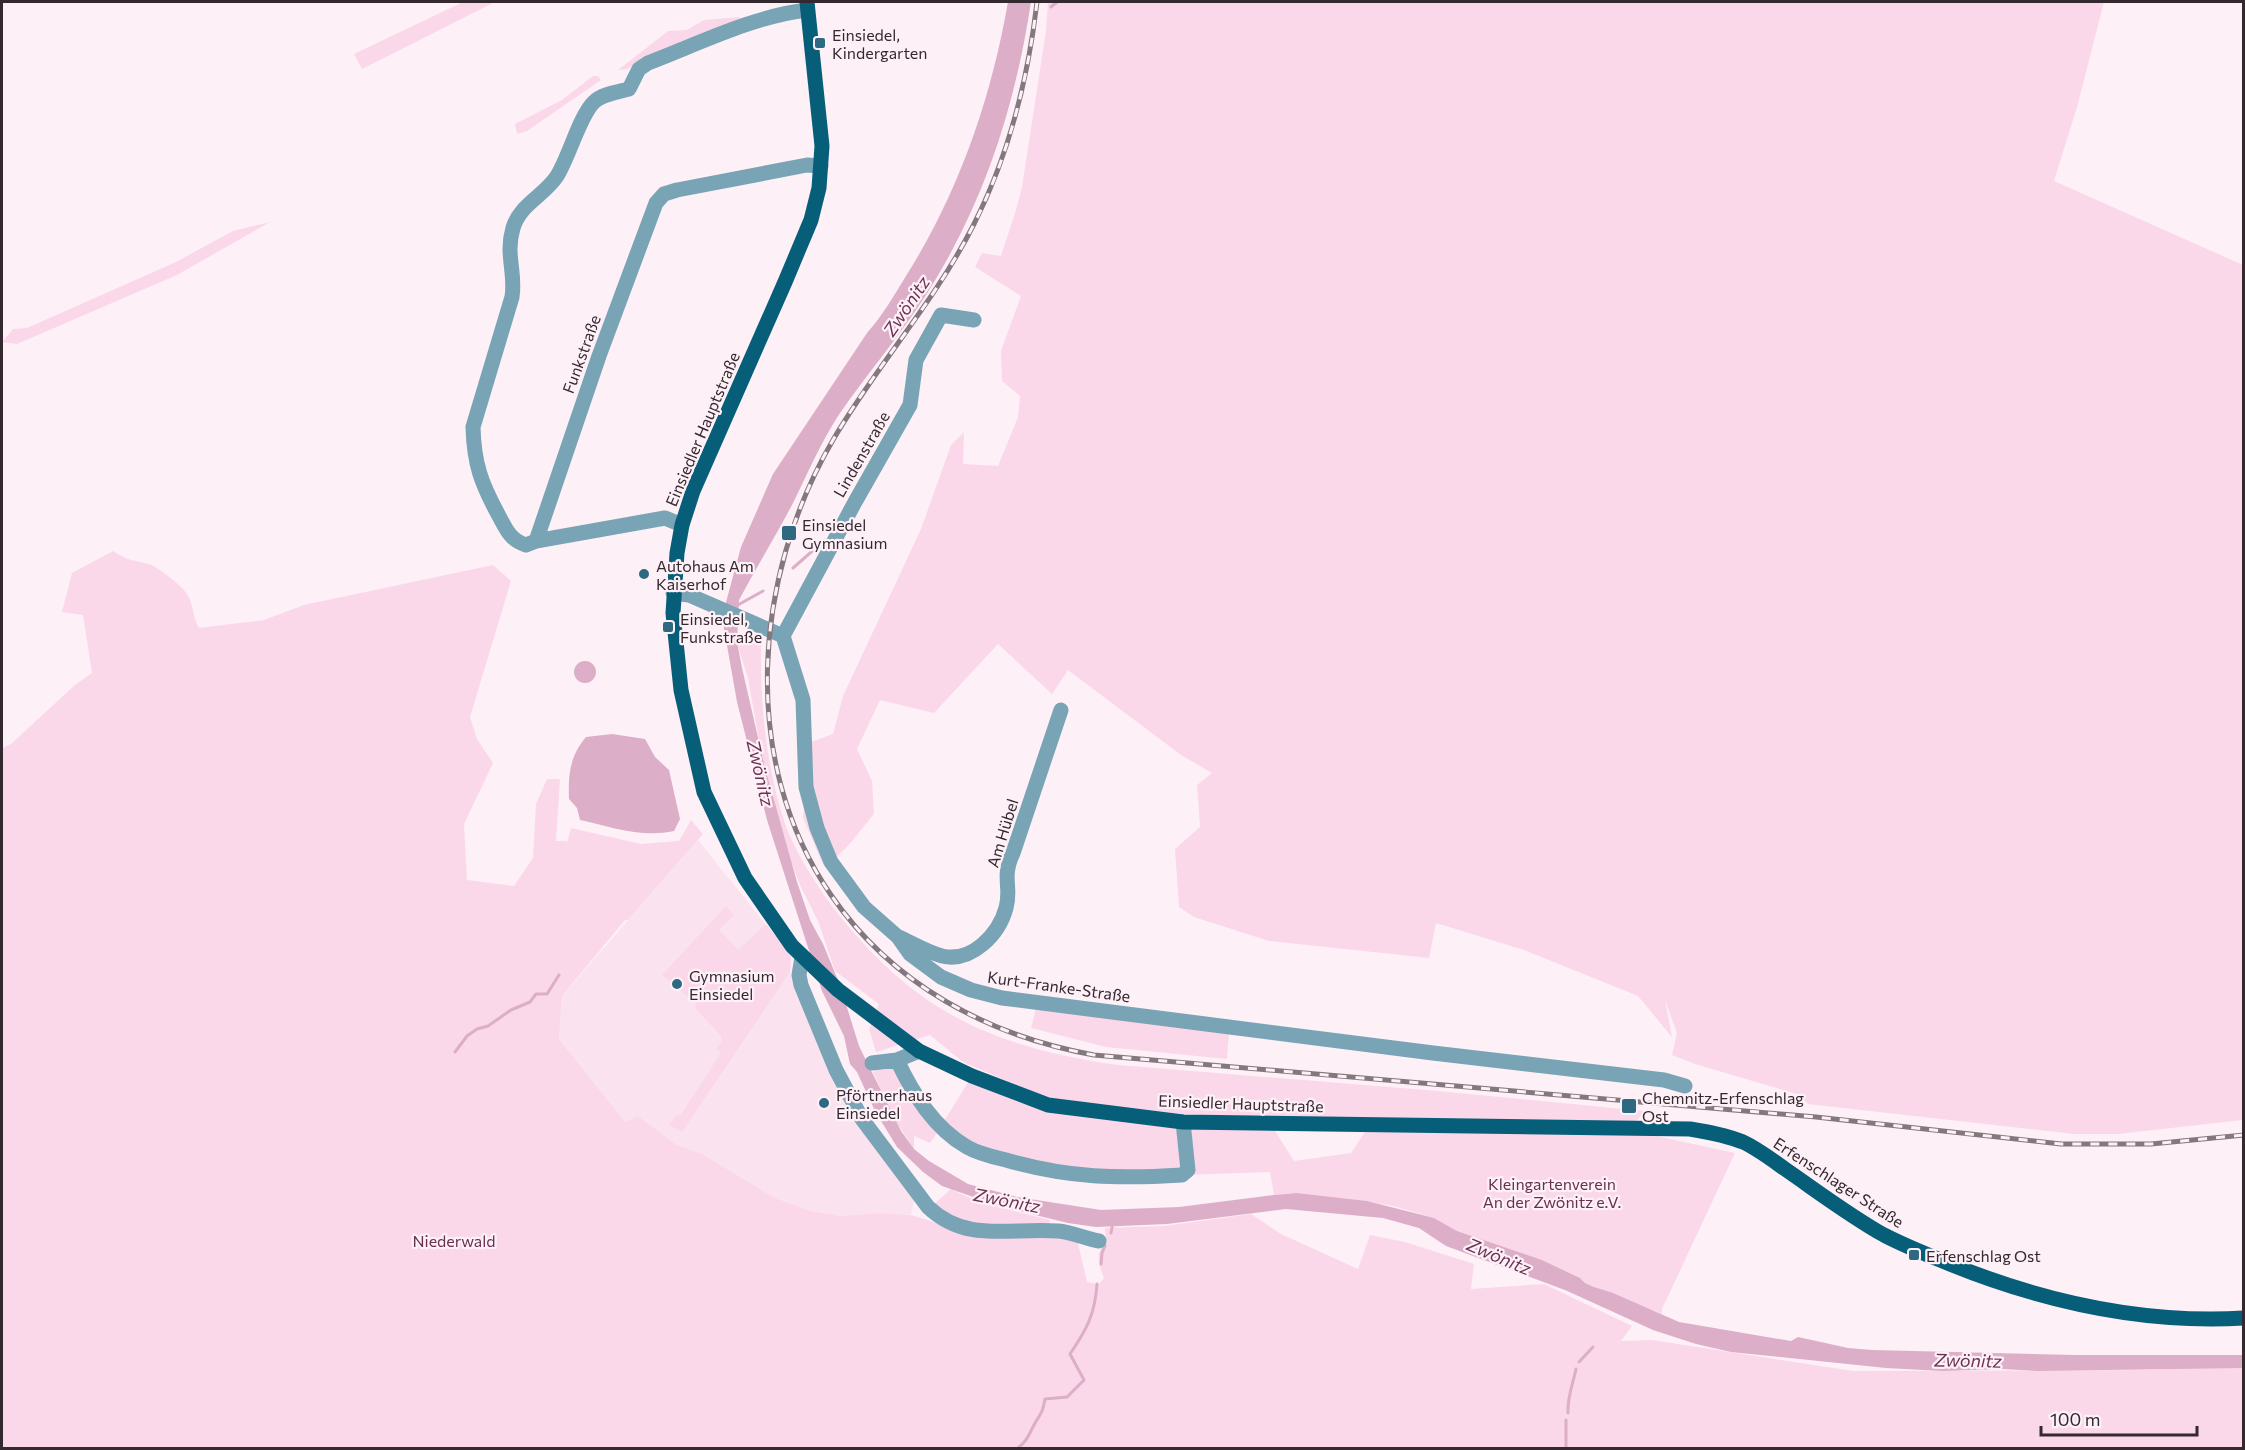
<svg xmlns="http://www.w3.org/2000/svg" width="2245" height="1450" font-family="Commissioner,sans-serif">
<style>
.built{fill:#fae3ef}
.green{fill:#fad8e9}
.water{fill:#dcaec7}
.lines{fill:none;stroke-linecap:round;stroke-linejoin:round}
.stream{stroke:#dcaec7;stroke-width:3}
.minor{stroke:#78a4b6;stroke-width:15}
.major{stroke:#075e78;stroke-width:15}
.rail-casing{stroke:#84787f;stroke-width:5}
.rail{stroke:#fdf0f7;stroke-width:3;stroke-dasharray:9;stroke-linecap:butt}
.poi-dot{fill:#2d6a81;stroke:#fdf0f7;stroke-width:2}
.labels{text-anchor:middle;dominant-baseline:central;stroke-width:4.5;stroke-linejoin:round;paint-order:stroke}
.poi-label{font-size:16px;fill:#352930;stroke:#fdf0f7;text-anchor:start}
.street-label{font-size:16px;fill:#352930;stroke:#fdf0f7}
.park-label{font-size:16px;fill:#693052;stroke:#fdf0f7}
.water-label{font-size:18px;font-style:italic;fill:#6c3355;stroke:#fdf0f7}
</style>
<rect width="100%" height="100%" fill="#fdf0f7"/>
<path class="built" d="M698,840l93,116 -1,16 43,105 81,124 -3,14 -33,-2 -37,3 -30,-5 -36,-13 -71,-43 -29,-10 -37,-29 -13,7 -66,-84 3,-43z"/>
<path class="green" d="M463,2h32l-133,67 -8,-15z
M1048,2h1056l-27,105 -23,74 189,84v855l-125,14h-44l-266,-30 -8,-9 -105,-31 -23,-9 5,-22 -12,-33 7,37 -34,-41 -114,-46 -88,-27 -7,35 -160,-17 -75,-24 -15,-10 -4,-58 25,-22 -3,-42 15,-12 -31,-18 -113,-85 -16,24 -54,-50 -64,69 -54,-13 -23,49 15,32 2,33c-15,17 -30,42 -51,51l-20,-47 6,-75 24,-9 10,-38 78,-167 30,-84 13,-13 -1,32 35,2 20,-49 2,-21 -18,-15 -1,-30 20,-55 -46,-29 7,-14 19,3 15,-46 6,-23 24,-156z
M740,17v6l-97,36 -15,10 -10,1 50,-39 19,-1 17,-10z
M593,76h5l3,4 -74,51 -10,3 -2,-10 47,-24z
M270,222l-93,53 -160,69 -15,-2 11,-13 14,-1 149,-66 57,-31z
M113,551c17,11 18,8 36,13 7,2 29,19 34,25 12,13 8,25 16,39l65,-8 40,-15 189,-40 18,16 -41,136 7,22 16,24 -29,61 3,56 47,6 19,-28 3,-54 11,-25h13l-4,62h10l1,2 4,-15 70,16 38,-3 12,-21 12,14 -75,86h-3l-63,76 -3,43 66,83 13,-6 37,28 29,11 71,43 36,13 30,5 37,-3 33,2 39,12 127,12 10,43 12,2 5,-6c-6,-15 -9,-24 2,-37l-1,-13 59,-2 87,-12 30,20 77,35 12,-34 35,7 69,22 -3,25 73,-5 88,42 -11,15 31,-1 201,31 293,-1 97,-4v82h-2241v-700l9,-4 64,-59 17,-12 -9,-58 -21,-3 10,-39z
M734,634h9l18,10c-1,59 5,123 24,180 12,32 37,71 59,97 77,95 156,127 274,144l320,26 206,20 -8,11 6,11 93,20 -73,156v5l-68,-27 -9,-4 -5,-5 -38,-18 -85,-29 -23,-13 -37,-11 -30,-6 -70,-8 -23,2 -4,-23 -88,3 -163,-11 -78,-37 -11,16 -16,-7v13l-21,-32 -20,-45 24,-12 44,66 31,-50 76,29 222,18 24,38 57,-8 22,-33 -191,-6 -133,-15 -86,-37 -33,-27 -54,17 -7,-23 10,-25 -44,-33 -17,-50 -17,-34 -12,-30 -16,-58 -11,-41 -14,-80z
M726,906l8,9 -15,15 19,20 28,-26 25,32 -1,16 -108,160 -13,-7 8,-11 3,2 41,-63 -5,-4 6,-8 -1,-5 -26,-28 2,-3 -35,-30z
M1036,1008l193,23 -2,28 -121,-12 -75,-19z
M951,1189c30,16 66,22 99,31l-2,8 -82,-2 -33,-21z"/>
<path class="water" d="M1008,2h23c-16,105 -47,202 -105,293 -27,42 -60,80 -88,121 -18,28 -31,59 -46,89 -17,32 -36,63 -53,95l-2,42 5,26 23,100 32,114 13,38 13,24 17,41 19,61 42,85 13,18 15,12 39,23 49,13 84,13 78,-3 95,-12 23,-2 70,8 67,17 23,13 85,29 38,18 5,5 9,4 19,6 66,29 112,19 7,-4 50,11 24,2 204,5h167v13l-206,3 -35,-2 -59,2 -57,-3 -155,-16 -35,-8 -43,-14 -88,-40 -119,-44 -27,-18 -36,-10 -97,-9 -119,15 -71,3 -28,-4 -69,-17 -57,-20 -19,-14 -26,-25 -22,-36 -18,-39 -7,-8 -6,-28 -22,-45 -55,-171 -30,-118 -15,-85 19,-70 32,-73 94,-141c16,-18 26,-36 39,-57 53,-84 85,-177 102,-274z
M574 672a11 11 0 1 1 22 0a11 11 0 1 1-22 0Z
M612,734l33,5 10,18 14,13 11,49 -6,12c-32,7 -63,-4 -94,-11l-3,-12 -8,-9c-1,-25 1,-43 17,-62z"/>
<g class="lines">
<path class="stream" d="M1051,7l6,-5
M793,568l32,-28
M736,606l27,-15
M455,1052l12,-16 10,-7 11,-3 23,-16 19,-8 6,-8h11l12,-19
M1111,1233l2,-11
M1101,1264l1,-11 3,-7
M1579,1362l14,-15
M1568,1413c-1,-16 5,-29 8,-44
M1566,1420v28
M1018,1448c9,-7 10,-12 16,-23 7,-13 8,-10 11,-26l22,-2 17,-17 -14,-26c17,-25 25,-40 27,-70"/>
<path class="minor" d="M682,525l-17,-7 -129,23 -10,4c-16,-5 -20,-16 -27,-29 -18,-33 -25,-52 -26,-89l39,-130c4,-25 -7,-42 1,-69 7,-24 31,-32 44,-52 12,-19 23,-61 37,-74 8,-8 24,-10 35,-13l10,-20 9,-6c50,-19 106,-47 159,-53
M536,541l63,-185 57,-153 8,-9 13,-4 130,-25 14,1
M673,593l16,2 94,41
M783,636l20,64 3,87 11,41 14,34 33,45 34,30 12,17 31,23 30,13 31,8 431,55 231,27 21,6
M783,636l72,-134 55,-97 6,-45 25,-45 33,5
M899,937c13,6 28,15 43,19 30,7 57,-22 64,-48 6,-21 -5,-30 7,-55l48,-143
M802,957l-3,18 2,10 35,85 26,49 66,88c39,37 83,20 130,24 14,1 28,8 41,10
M897,1060c16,34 37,68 70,87 12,7 26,10 39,13 63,18 112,19 176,15l6,-5 -5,-48
M872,1063l25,-3 22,-9"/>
<path class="major" d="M807,2l15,144 -3,42 -8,32 -26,62 -92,209 -11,34 -5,28 -4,60 8,77 23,102 41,86 47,68 46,44 81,61 53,25 76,29 135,17 507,7c18,3 36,6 53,13 15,7 28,17 42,27 32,22 65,47 99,66 21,11 44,20 66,29 94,38 192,60 294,54"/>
<defs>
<path id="rail" d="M1037,2c-9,77 -28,153 -63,222 -39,78 -98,142 -141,216 -80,137 -94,321 -2,455 61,89 157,141 263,160l722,62 245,27h90l93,-9"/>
</defs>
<use href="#rail" class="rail-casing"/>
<use href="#rail" class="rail"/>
</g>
<g class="poi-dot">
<rect x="814" y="37" width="12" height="12" rx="3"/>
<rect x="781" y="525" width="16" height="16" rx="3"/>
<circle cx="644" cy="574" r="6"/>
<rect x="662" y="621" width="12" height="12" rx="3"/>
<circle cx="677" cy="984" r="6"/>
<circle cx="824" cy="1103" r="6"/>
<rect x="1621" y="1098" width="16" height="16" rx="3"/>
<rect x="1908" y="1249" width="12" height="12" rx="3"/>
</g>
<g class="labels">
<g class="poi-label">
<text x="832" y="34">Einsiedel,<tspan x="832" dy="18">Kindergarten</tspan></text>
<text x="802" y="524">Einsiedel<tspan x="802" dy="18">Gymnasium</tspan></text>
<text x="656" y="565">Autohaus Am<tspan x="656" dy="18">Kaiserhof</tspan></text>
<text x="680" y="618">Einsiedel,<tspan x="680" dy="18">Funkstraße</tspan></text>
<text x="689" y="975">Gymnasium<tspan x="689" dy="18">Einsiedel</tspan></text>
<text x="836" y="1094">Pförtnerhaus<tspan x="836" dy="18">Einsiedel</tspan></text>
<text x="1642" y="1097">Chemnitz-Erfenschlag<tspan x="1642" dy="18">Ost</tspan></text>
<text x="1926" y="1255">Erfenschlag Ost</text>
</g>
<g class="street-label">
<text transform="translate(581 354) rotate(-70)">Funkstraße</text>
<text transform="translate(702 429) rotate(-67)">Einsiedler Hauptstraße</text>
<text transform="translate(861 454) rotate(-60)">Lindenstraße</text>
<text transform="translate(1002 833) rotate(-73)">Am Hübel</text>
<text transform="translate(1059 986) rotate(8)">Kurt-Franke-Straße</text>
<text transform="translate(1241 1103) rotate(2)">Einsiedler Hauptstraße</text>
<text transform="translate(1839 1182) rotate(33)">Erfenschlager Straße</text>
</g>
<g class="park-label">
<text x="1552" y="1183">Kleingartenverein<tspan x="1552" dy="18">An der Zwönitz e.V.</tspan></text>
<text x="454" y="1240">Niederwald</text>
</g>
<g class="water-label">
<text transform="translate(906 306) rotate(-56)">Zwönitz</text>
<text transform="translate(761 773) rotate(77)">Zwönitz</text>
<text transform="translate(1007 1200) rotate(11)">Zwönitz</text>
<text transform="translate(1499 1256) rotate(23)">Zwönitz</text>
<text transform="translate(1968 1360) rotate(1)">Zwönitz</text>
</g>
</g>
<rect width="2245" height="1450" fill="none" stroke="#352930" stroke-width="6"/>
<path d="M2041 1426v9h156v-9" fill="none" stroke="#352930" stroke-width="3"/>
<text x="2050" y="1426" font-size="18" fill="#352930" stroke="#fdf0f7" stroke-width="4.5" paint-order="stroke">100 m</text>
</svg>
